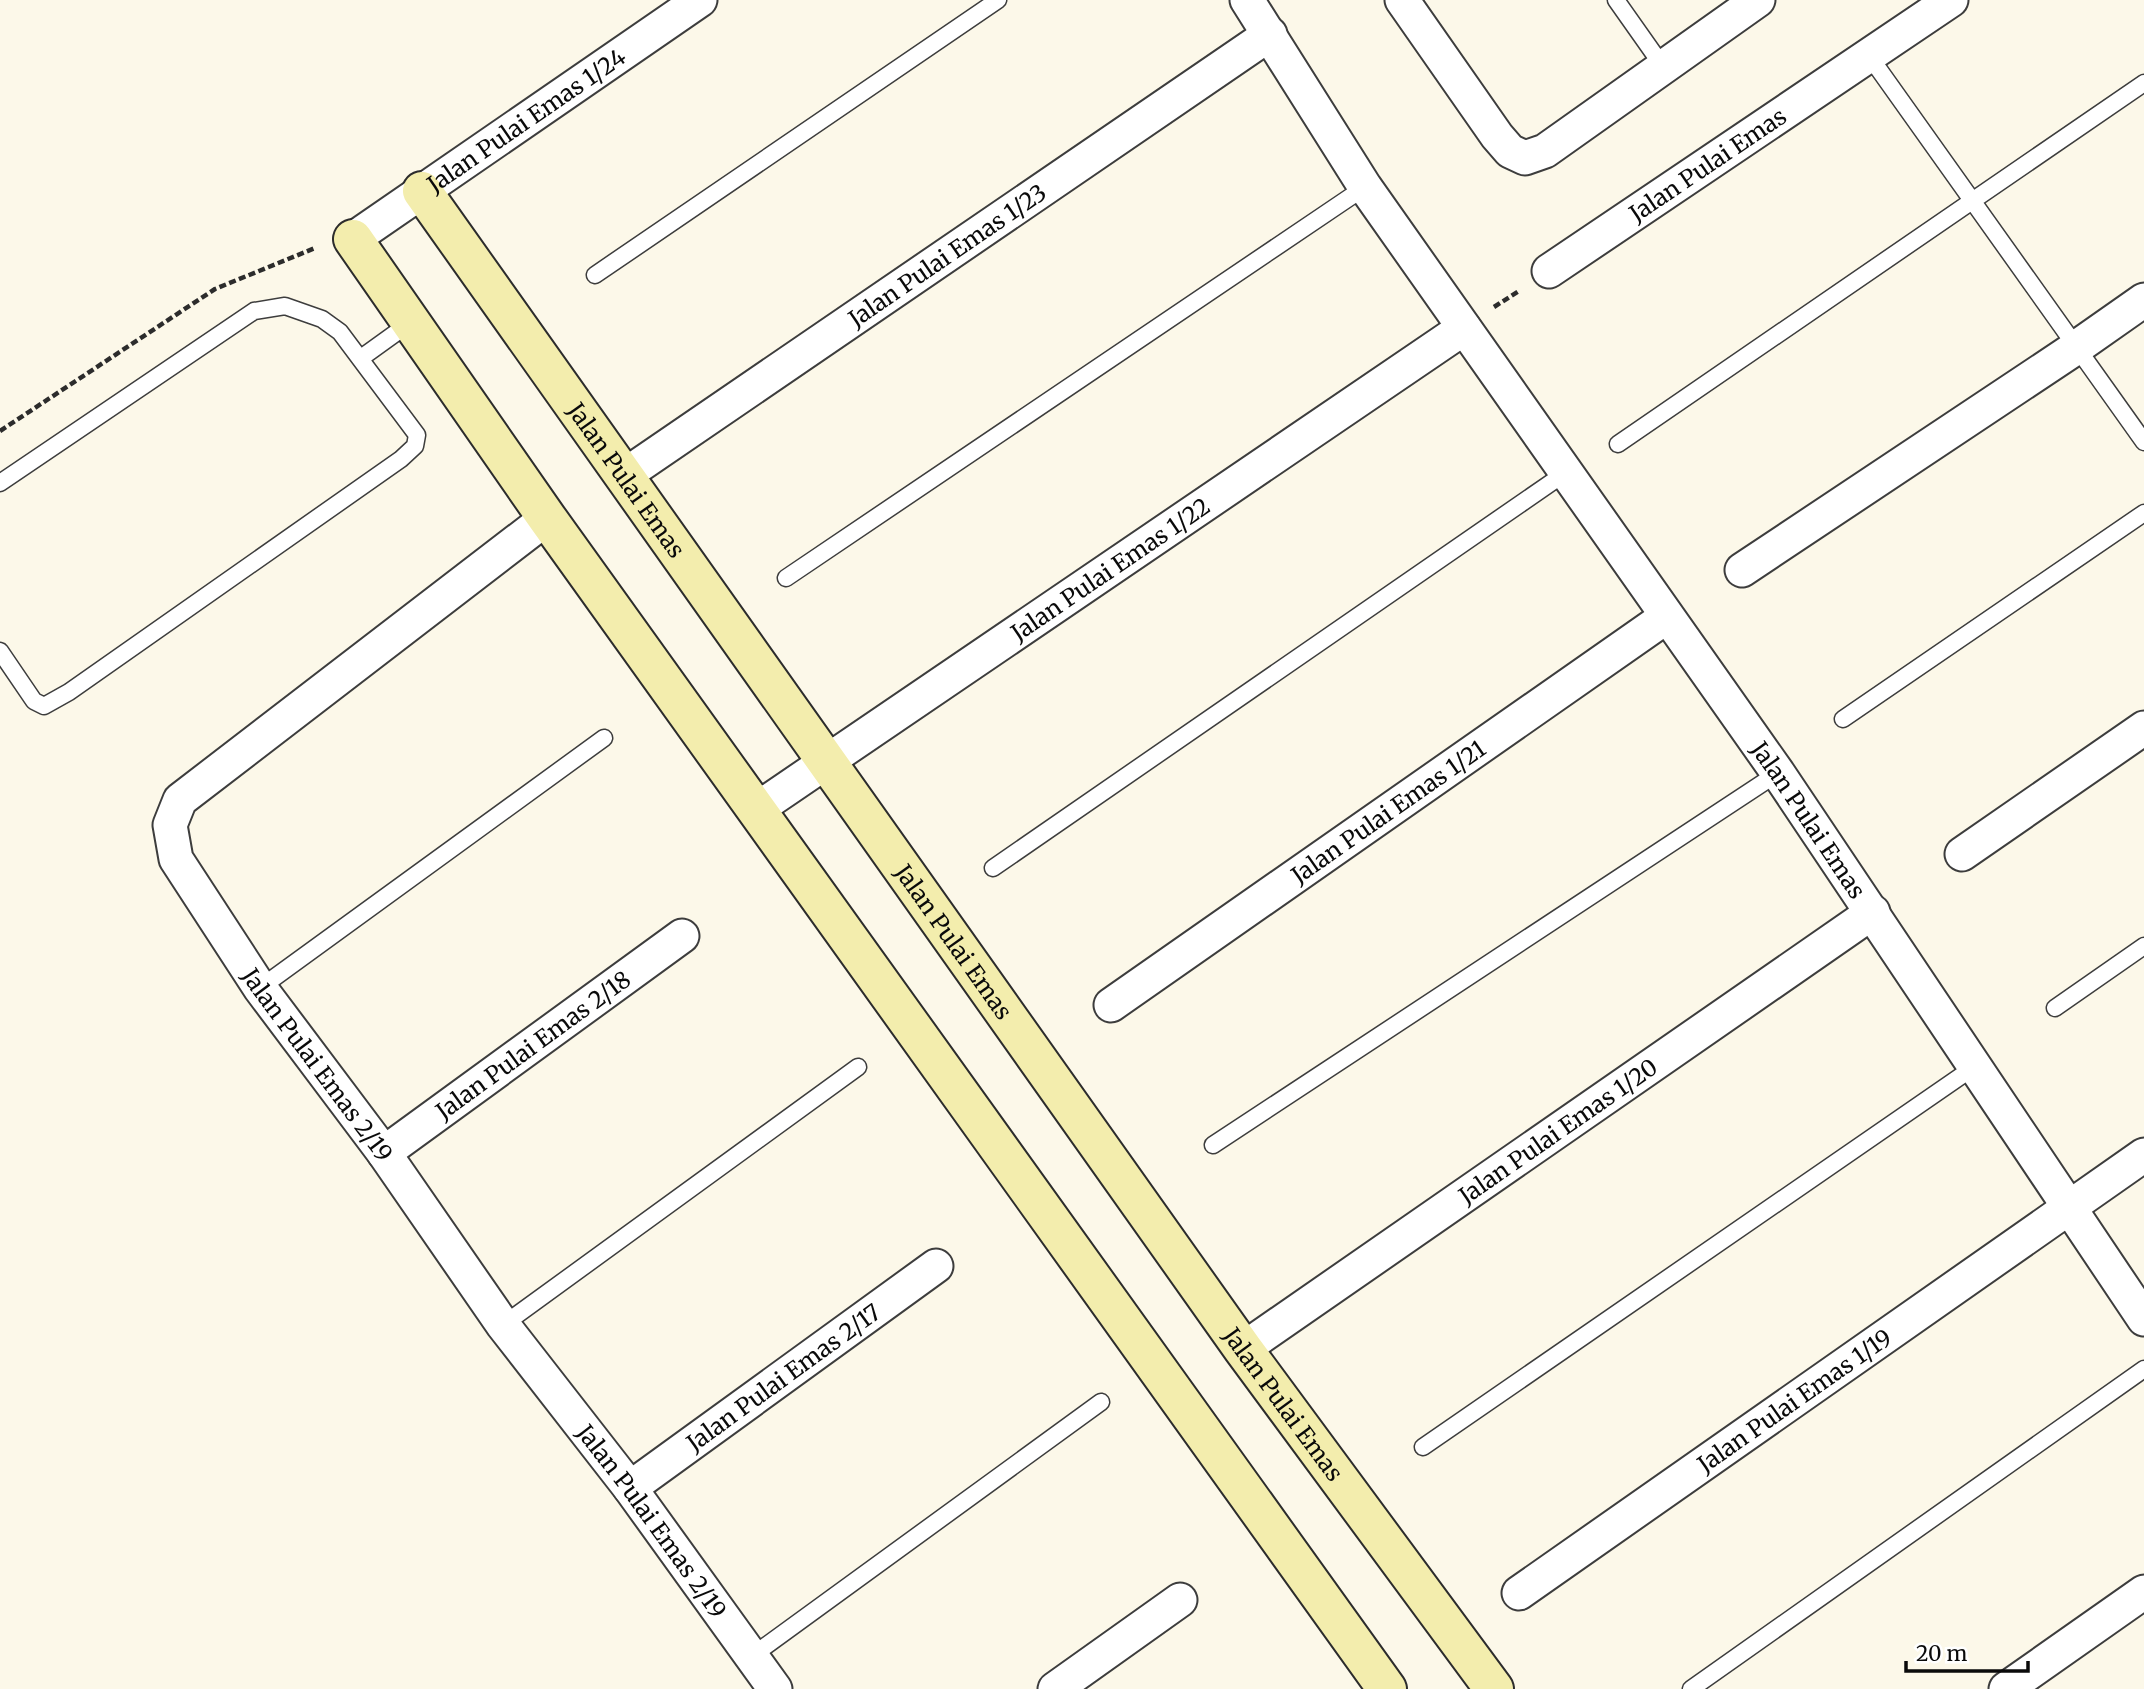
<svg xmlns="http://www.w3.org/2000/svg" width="2144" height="1689" font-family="Merriweather,serif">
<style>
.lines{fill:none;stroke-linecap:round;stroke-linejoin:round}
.lane-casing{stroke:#3d3d3d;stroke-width:19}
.street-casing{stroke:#3d3d3d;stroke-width:37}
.secondary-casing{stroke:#2c2c2c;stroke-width:42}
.path{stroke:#2c2c2c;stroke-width:4.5;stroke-dasharray:7 3.5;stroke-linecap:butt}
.lane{stroke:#fff;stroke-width:16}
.street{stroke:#fff;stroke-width:33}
.secondary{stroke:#f3edad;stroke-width:38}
.labels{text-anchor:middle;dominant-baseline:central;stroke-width:7;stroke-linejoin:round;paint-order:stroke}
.street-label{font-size:23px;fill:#0a0a0a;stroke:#fff}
</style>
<rect width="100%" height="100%" fill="#fcf8e9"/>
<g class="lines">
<defs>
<path id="lane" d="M1616,0l48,68
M1870,57l274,385
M595,275l403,-275
M361,358l50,-36
M1618,444l526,-361
M0,483l254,-172 31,-5 37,13 18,13 77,103 -2,11 -14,13 -332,233 -25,14 -10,-5 -34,-50
M786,578l579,-391
M1843,719l301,-206
M993,868l575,-397
M260,988l344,-250
M2055,1008l89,-62
M1213,1145l565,-372
M503,1325l355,-258
M1423,1447l551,-380
M752,1656l349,-254
M1691,1689l453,-320"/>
<g id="street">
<path id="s1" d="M1247,0l118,187 413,586 366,546"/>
<path d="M1402,0l95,136 13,15 15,7 20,-7 213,-151"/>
<path id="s2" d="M353,239l347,-239"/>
<path id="s3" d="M1549,271l402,-271"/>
<path id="s4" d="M625,475l645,-441"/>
<path id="s5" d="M547,518l-367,282 -10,25 6,34 84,129 124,165 119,172 127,163 145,201"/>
<path d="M1742,570l335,-223 67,-47"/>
<path id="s6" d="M757,809l707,-481"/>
<path d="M1962,854l182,-126"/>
<path id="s7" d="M1111,1005l555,-388"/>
<path id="s8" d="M384,1153l298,-217"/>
<path id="s9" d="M1243,1349l630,-437"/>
<path id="s10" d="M630,1488l306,-222"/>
<path id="s11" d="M1519,1593l625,-438"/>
<path d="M1055,1689l125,-89"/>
<path d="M2006,1689l138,-97"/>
</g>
<g id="secondary">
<path id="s12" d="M422,191l821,1158 251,340"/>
<path d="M353,239l194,279 840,1171"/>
</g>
</defs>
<use href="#lane" class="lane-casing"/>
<use href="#street" class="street-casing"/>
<use href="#secondary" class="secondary-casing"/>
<path class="path" d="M1494,307l25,-16
M0,431l215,-142 100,-41"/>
<use href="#lane" class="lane"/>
<use href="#street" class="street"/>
<use href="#secondary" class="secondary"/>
</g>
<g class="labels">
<g class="street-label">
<text stroke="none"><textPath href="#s2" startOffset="210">Jalan Pulai Emas 1/24</textPath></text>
<text stroke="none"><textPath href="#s3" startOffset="191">Jalan Pulai Emas</textPath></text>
<text stroke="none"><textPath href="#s4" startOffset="390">Jalan Pulai Emas 1/23</textPath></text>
<text stroke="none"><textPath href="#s12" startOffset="354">Jalan Pulai Emas</textPath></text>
<text stroke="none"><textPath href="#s6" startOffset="427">Jalan Pulai Emas 1/22</textPath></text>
<text stroke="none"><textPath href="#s7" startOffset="338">Jalan Pulai Emas 1/21</textPath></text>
<text stroke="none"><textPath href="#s1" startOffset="994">Jalan Pulai Emas</textPath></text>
<text stroke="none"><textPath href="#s12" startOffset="920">Jalan Pulai Emas</textPath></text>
<text stroke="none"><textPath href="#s8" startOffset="184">Jalan Pulai Emas 2/18</textPath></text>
<text stroke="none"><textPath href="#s5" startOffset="774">Jalan Pulai Emas 2/19</textPath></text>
<text stroke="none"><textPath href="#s9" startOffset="383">Jalan Pulai Emas 1/20</textPath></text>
<text stroke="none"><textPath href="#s10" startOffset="189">Jalan Pulai Emas 2/17</textPath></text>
<text stroke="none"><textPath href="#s11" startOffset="336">Jalan Pulai Emas 1/19</textPath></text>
<text stroke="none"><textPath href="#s12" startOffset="1488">Jalan Pulai Emas</textPath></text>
<text stroke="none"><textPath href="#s5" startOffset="1340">Jalan Pulai Emas 2/19</textPath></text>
</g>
</g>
<path d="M1906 1661v10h122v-10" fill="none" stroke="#0a0a0a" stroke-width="3.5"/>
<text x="1916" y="1661" font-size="21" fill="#0a0a0a" stroke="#ffffff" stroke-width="5" paint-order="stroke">20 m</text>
</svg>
